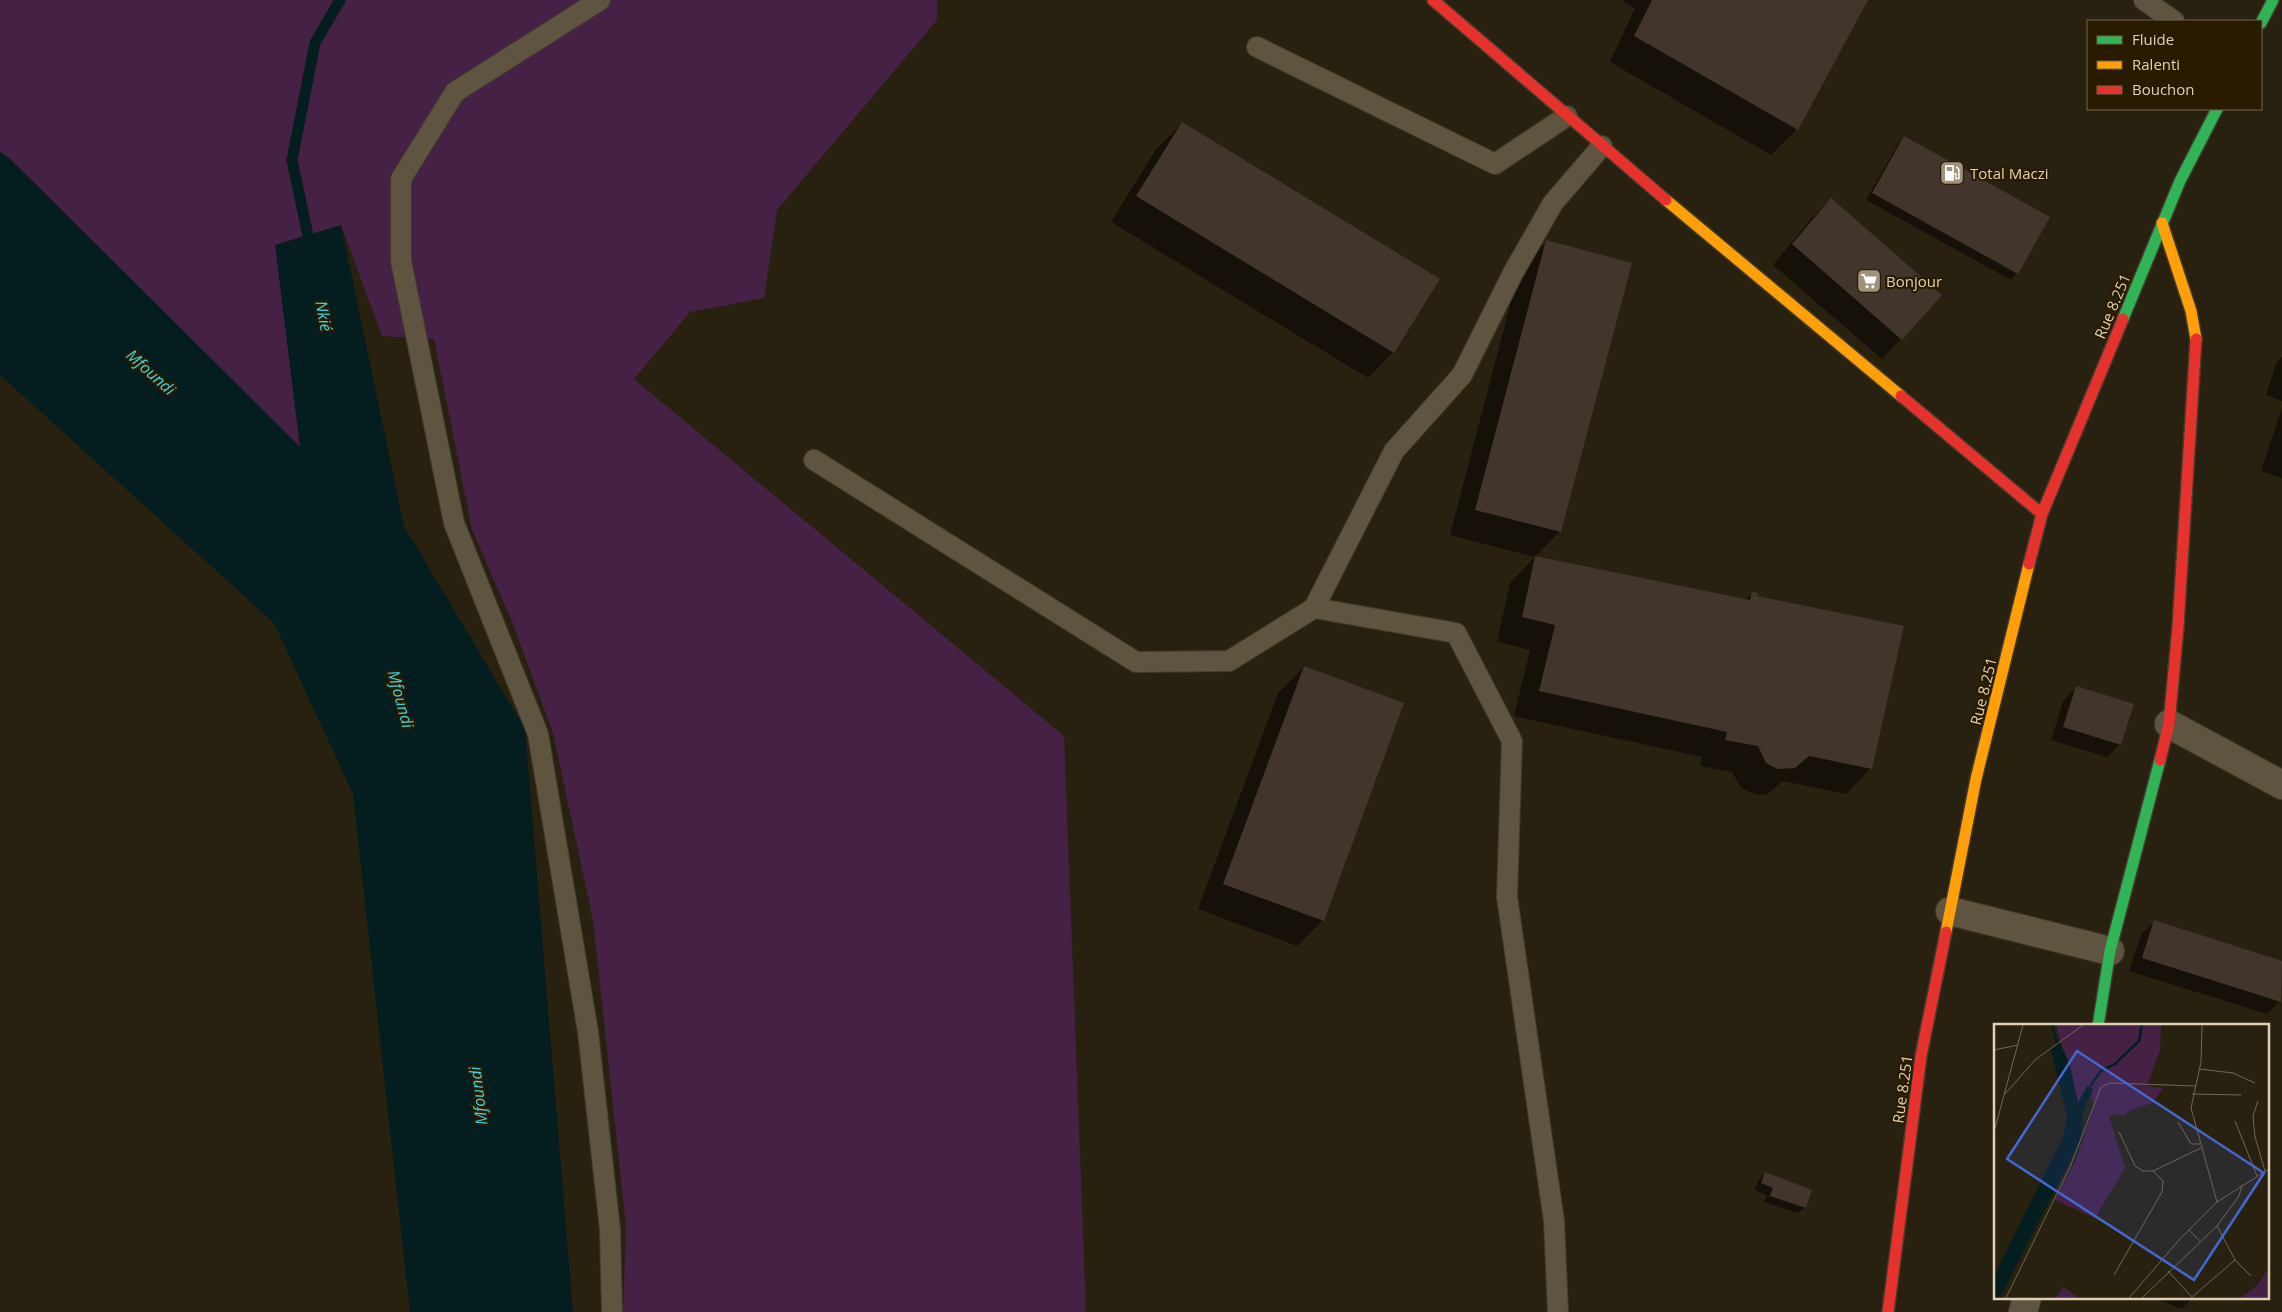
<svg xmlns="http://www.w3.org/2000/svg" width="2282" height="1312" font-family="'Open Sans',sans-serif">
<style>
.green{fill:#452146}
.water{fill:#041d1f}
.shadow{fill:#0007}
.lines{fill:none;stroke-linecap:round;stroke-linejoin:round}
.stream{stroke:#041d1f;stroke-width:11}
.building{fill:#42352c}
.lane-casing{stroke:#423b2e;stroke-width:22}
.street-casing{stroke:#423b2e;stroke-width:30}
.fast-casing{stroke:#423b2e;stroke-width:14}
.slow-casing{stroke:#423b2e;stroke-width:14}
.jam-casing{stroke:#423b2e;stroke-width:14}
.lane{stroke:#5e543f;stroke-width:20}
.street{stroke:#5e543f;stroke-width:28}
.fast{stroke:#30b455;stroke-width:11}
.slow{stroke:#ff9f0a;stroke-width:11}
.jam{stroke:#e5322d;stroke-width:11}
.labels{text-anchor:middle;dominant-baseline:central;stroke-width:4.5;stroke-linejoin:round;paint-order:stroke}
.poi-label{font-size:15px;fill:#e0d1b5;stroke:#291b00;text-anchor:start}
.street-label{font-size:15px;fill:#e0d1b5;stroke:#291b00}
.water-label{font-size:16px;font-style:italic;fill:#39d6e4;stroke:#291b00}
.inset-river{fill:none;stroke:#041d1f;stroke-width:2.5}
.inset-road{fill:none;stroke:#726752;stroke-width:1}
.view{fill:#4468d1;fill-opacity:0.15;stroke:#4468d1;stroke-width:2.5}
.inset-edge{fill:none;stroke:#e0d1b5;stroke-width:2.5}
</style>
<rect width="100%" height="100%" fill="#282110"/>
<path class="green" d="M0,0h937v20l-160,190 -13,88 -74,14 -56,67 430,357 22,576h-463l3,-86 -33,-306 -40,-187 -42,-114 -39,-89 -38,-191 -52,-3 -41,-111 -41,222 -290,-288 -10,-7z"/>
<path class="water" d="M0,152l10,7 290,288 -25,-202 66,-20 63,301 121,203 48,583h-163l-57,-518 -79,-171 -274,-248z"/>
<path class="shadow" d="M1621,0h246l-70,129 -26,26 -161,-93 25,-54z
M1182,124l211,228 -25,26 -257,-156 45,-73z
M1904,137l113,136 -6,7 -145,-80 32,-56z
M1831,199l70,140 -19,20 -109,-94 38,-46z
M1546,242l14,289 -25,26 210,43 7,-6 119,174 -25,26 -63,-13 -15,13 -11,1 -16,-7 -9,-16 -32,-6 2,-9 -188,-41 16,-66 -33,-8 13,-59 25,-26 -85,-22 70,-268z
M2282,357v44l-16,-6 11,-33z
M2282,408v70l-21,-7z
M1304,667l19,253 -26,26 -99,-37 80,-216z
M2076,688l44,56 -13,13 -56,-17 12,-39z
M2154,922l128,40 -2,39 -13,13 -138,-43 12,-36z
M1765,1173l40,34 -7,6 -34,-11 3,-7 -12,-5 4,-11z
M2154,1298h38l-10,11z"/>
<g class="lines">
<path class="stream" d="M311,250l-19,-90 23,-117 25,-43"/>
</g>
<path class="building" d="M1652,0h216l-70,130 -164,-94z
M1182,122l258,157 -46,74 -258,-157z
M1904,136l146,81 -32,57 -146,-81z
M1831,198l111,97 -40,45 -110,-96z
M1546,240l86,23 -71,269 -86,-22z
M1535,556l215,44 2,-8 6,1 -1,3 147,30 -32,143 -63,-13 -14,12 -18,1 -11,-6 -8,-17 -33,-6 2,-8 -188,-41 16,-66 -33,-8z
M1304,666l100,37 -80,218 -101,-37z
M2076,686l58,18 -13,41 -58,-18z
M2154,920l128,41 -1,41 -139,-44z
M1765,1172l47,18 -6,18 -36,-12 3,-8 -12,-5z"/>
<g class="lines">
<defs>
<path id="lane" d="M600,0l-145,92 -54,87v82l53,262 84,211 50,298 22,197 2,83
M2144,0l30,21
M1257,47l238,117 72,-48
M814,460l322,202 93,-1 85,-53 80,-157 68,-76 51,-102 40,-70 49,-57
M1314,608l142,25 56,108 -5,156 47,324 4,91"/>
<path id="street" d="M2169,724l113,61
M1950,911l160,40
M2023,1312l4,-14"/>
<path id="fast" d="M2261,23l12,-23
M2123,319l57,-138 37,-72
M2098,1026l12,-75 50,-191"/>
<path id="slow" d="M1666,200l235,196
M2162,223l29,88 5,28
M1946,932l30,-153 53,-215"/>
<path id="jam" d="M1433,0l233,200
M1901,396l141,118
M2029,564l13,-50 81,-195
M2160,760l9,-36 9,-97 18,-288
M1888,1312l33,-256 25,-124"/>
</defs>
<use href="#lane" class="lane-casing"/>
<use href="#street" class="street-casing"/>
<use href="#fast" class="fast-casing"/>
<use href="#slow" class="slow-casing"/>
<use href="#jam" class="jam-casing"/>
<use href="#lane" class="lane"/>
<use href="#street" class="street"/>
<use href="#fast" class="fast"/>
<use href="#slow" class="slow"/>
<use href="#jam" class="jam"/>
</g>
<defs>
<symbol id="fuel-square" viewBox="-11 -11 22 22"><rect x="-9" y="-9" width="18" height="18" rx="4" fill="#a0937b" stroke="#291b00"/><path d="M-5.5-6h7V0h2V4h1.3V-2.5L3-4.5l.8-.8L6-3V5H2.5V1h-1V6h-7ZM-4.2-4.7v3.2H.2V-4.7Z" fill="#fff"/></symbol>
<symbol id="supermarket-square" viewBox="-11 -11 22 22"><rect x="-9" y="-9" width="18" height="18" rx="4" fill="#a0937b" stroke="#291b00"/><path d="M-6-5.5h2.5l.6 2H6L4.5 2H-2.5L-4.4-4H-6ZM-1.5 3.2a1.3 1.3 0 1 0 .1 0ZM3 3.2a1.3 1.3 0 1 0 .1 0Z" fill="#fff"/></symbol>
</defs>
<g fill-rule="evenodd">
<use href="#fuel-square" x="1938" y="159" width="28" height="28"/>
<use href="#supermarket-square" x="1855" y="267" width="28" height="28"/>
</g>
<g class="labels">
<g class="poi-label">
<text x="1970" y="173">Total Maczi</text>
<text x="1886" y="281">Bonjour</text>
</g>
<g class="street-label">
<text transform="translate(2112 306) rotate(-67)">Rue 8.251</text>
<text transform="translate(1983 691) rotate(-76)">Rue 8.251</text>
<text transform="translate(1902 1089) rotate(-82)">Rue 8.251</text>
</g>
<g class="water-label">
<text transform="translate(324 316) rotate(79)">Nkié</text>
<text transform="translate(151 372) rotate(42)">Mfoundi</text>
<text transform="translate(401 699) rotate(75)">Mfoundi</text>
<text transform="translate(478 1096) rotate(-97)">Mfoundi</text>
</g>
</g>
<g transform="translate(1994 1024)">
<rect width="275" height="275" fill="#282110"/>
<path d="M62,1h105l-1,25 -13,36 16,2 -10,15 -23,7 -6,6 -7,-2 -8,2 16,52 -30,50 -40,-18 22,-42 18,-56 -4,-3 2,-11 -15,16zM275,244v30h-29l16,-11zM69,263l16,11h-24z" fill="#452146"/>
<path d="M66,19l10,22 8,38 9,-17 6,2 -11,28 -1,23 -81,159h-6v-22l70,-141 3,-18 -16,-68z" fill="#041d1f"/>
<path class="inset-river" d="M58,1l7,24M96,62l11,-15 14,-7 24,-23 3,-16"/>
<path class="inset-road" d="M208,1l-1,37 -10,46 26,94M0,26l24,-5M205,45l34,4 22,10M11,70l30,-34 48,-35M198,70l49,1M264,77l-5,15 2,21 10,34M241,97l22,55M184,98l13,22h9M0,108l29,-107M125,108l16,34 8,5h10l48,-23M223,202l18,34 16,16M195,206l11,11M174,247l24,26 43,-37M120,251l48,-83 1,-11 -10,-10M12,274l64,-131 31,-80 9,-4 85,3M135,274l50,-58 38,-38 52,-33M148,274l75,-72 22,-30 3,-11"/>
<path class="view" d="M83,27l187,122 -70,107 -187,-121z"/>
<rect width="275" height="275" class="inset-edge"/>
</g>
<rect x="2087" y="20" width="175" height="90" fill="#291b00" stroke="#726448"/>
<rect x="2097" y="36" width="25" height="8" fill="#30b455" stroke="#726448"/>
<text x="2132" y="45" font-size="15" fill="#e0d1b5">Fluide</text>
<rect x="2097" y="61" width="25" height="8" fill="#ff9f0a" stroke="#726448"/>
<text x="2132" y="70" font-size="15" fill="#e0d1b5">Ralenti</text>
<rect x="2097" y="86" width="25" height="8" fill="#e5322d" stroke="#726448"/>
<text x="2132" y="95" font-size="15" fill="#e0d1b5">Bouchon</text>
</svg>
